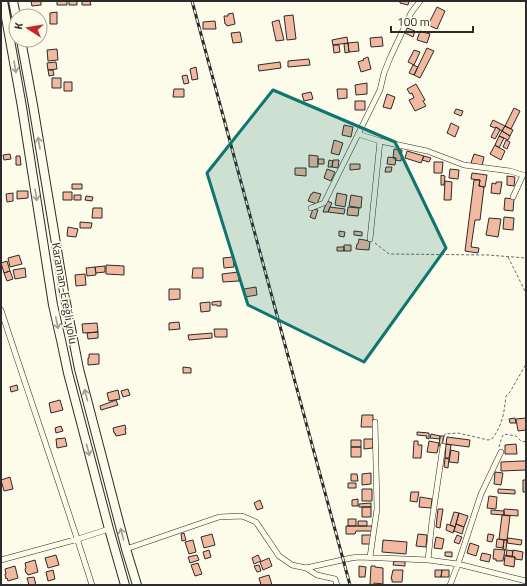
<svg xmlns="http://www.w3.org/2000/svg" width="527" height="586" font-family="'Titillium Web',sans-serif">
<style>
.building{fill:#f2b8a0;stroke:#2b2b2b}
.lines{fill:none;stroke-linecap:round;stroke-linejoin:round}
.minor-casing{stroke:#2b2b2b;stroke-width:6}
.trunk-casing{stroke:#2b2b2b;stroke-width:10}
.path{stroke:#6a6964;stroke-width:1;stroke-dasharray:3 2;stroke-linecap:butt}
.minor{stroke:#fdfbea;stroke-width:5}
.trunk{stroke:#fdfbea;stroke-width:8}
.rail-casing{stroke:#2b2b2b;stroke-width:3}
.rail{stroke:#fdfbea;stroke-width:1.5;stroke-dasharray:4.5;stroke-linecap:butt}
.oneway{stroke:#9e9d94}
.marked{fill:#0f766e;fill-opacity:0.2;stroke:#0f766e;stroke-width:3;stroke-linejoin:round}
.labels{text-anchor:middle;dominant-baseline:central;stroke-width:3;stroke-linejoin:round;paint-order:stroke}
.street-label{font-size:12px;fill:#2b2b2b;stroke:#fdfbea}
</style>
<rect width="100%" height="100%" fill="#fdfbea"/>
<path class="building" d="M31,1h10v4l-9,1z
M57,1h10v4h-10z
M69,1h8v4h-8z
M82,1h8l1,4h-9z
M400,1h9l-1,4 -8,-2z
M437,7l8,4 -8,18 -9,-4z
M34,11l1,5h-9l-1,-3z
M57,12v12h-7v-11z
M233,13l2,11 -8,2 -1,-2h-1l-1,-8h4v-2z
M293,15l3,24 -9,1 -3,-24z
M279,20l5,20 -8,1 -4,-19z
M215,21l1,8h-13v-7z
M407,28l8,3 -2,6 -8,-4z
M420,31l10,3 -3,9 -10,-3z
M240,32l2,10 -9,1 -2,-10z
M347,37l1,6 -15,2 -1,-5z
M382,37l1,9 -12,1 -1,-9z
M358,42l1,9 -10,1 -1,-9z
M348,43l1,9 -4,1 -1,-9z
M333,45h6l1,7 -6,1z
M427,48l7,3 -14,27 -6,-3z
M57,49l1,11 -10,1 -1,-11z
M414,50l6,2 -6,13 -6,-3z
M368,57l3,12 -10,3 -3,-10 6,-2 -1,-1z
M309,59l1,6 -22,2v-6z
M56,62l1,7 -9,1 -1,-7z
M280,62l1,6 -22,3 -1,-6z
M413,65l5,2 -4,8 -5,-2z
M196,67l2,12 -6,1 -2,-11z
M48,70h5l1,5 -5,1z
M187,75l2,8 -5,1 -2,-8z
M52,78h9v10h-9z
M64,82h8v9h-8z
M367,83v11l-11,1 -1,-10z
M416,84l9,16 -2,1 3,5 -11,5 -6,-11 5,-2 -2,-5 -2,1 -3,-5z
M174,89h10v8h-11z
M337,89h10v9l-9,1z
M311,92l2,7 -9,2 -2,-7z
M387,94l8,3 -4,12 -8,-2z
M355,101h10v9h-10z
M514,108l6,3 -9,18 -6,-3z
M456,109l7,2 -2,5 -7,-3z
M493,120l12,6 -3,5 -6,-4 -1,1 -5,-2z
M451,123l8,4 -4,10 -8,-4z
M344,125l9,2 -2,10 -9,-2z
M505,126l8,4 -3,6 -8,-5z
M496,127l4,3 -5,9 -4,-2z
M502,131l8,5 -2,4 -9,-4z
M499,136l5,2 -5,10 -4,-3z
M334,140l9,3 -4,12 -8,-2z
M506,140l4,2 -3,7 -4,-2z
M495,145l10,6 -4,9 -11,-6z
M394,149l8,1 -1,11 -6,-1 1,-2h-3z
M407,151l17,5 -3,7 -16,-5z
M10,154l1,5 -7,1 -1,-5z
M474,154l10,3 -2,9 -11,-3z
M309,155l9,1v11h-9z
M16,156h4l1,9h-5z
M424,156l7,2 -2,4 -7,-2z
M388,157l8,1 -1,7 -8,-1z
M318,159h6v5h-6z
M329,160l4,1 -1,6h-4z
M333,160h6l-1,8 -6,-1z
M434,162h9l-1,11h-8z
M350,164h10v5l-10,1z
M386,167h6l-1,5h-6z
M295,168h11v8l-11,-1z
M327,169l8,3 -4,9 -7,-3z
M450,169l9,1 -1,9 -9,-1z
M472,173l15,2 -2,12 -6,-1 1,-6 -9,-1z
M441,175l4,1 -1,9h-3z
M507,176l8,1 -1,9 -7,-1z
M474,180h6l-1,6 5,1 -4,33h-5l-4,27 8,1 -1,5 -13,-2z
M445,181l7,1 -1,18h-7z
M496,182h6l-2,12 -9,-1 1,-10 4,1z
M72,184h10v5h-10z
M17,191h11v7l-11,1z
M63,192h9v8h-9z
M313,192l8,2 -4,10 -9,-3 3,-7h1z
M13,193v8l-6,1 -1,-8z
M337,193l10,2 -2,12 -10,-2z
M74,195h7v5h-7z
M351,195l11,2 -1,11 -12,-2z
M86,196l7,1 -1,4 -7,-1z
M505,198l9,1 -1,12 -9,-1z
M327,201l5,2 -2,4 -2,5h-5z
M330,207l15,2 -1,5 -16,-2z
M348,207l11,1 -1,8 -11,-1z
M93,208h9v10h-10z
M313,209l5,1 -3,9 -5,-2z
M504,217l10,1 -1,12 -10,-1z
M489,218l12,1 -3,18 -12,-2z
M80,222l12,1 -1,5h-11z
M68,227l10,2 -2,8 -9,-1z
M339,231l6,1 -1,5 -5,-1z
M354,231l8,1v4l-8,-1z
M359,239l11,2 -1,9 -13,-1 1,-5h1z
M344,245h7v6h-7z
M337,247h7v4h-7z
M19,255l3,9 -12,3 -2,-9z
M233,257l1,10 -10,1 -1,-10z
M7,261l3,10 -6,2 -3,-10z
M106,265l18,1v9l-18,-1z
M105,266v6l-9,1 -1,-6z
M95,267l1,8 -9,1 -1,-8z
M25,268l1,9 -11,2 -2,-9z
M193,268h10v10h-11z
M10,271l3,8 -6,2 -3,-8z
M238,272l1,9 -16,1 -1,-8z
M85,274l1,11 -10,1 -1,-11z
M256,287l1,8 -12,2 -1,-8z
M169,289h11v10l-11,1z
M221,301v5h-4v-1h-5v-3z
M210,302v9l-9,1 -1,-9z
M179,322l1,7 -11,1v-7z
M97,323l1,9 -15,1 -1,-9z
M214,329h13v8h-12z
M98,332v6l-10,1 -1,-6z
M212,333v5l-23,2 -1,-5z
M89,354h10v10l-11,1v-7h1z
M183,367l8,1v5h-8z
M17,385l1,5 -7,2 -1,-5z
M128,389l2,6 -7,2 -2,-6z
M118,390l2,9 -11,2 -2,-8z
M60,400l3,10 -12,3 -2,-10z
M116,400l2,5 -17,5 -1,-4z
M362,415h11v12h-12z
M515,418l1,5h-6l-1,-4z
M526,418v12l-8,1 -2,-12z
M125,425l1,4h-1l1,5 -10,2 -1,-3h-1l-1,-5z
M61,426l2,5 -7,2 -1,-5z
M417,432l12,1v6l-3,-1 1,-2 -10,-1z
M431,434l9,2v3l-10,-1z
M440,436h4l-2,10h-3z
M447,437l23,3 -1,7 -23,-3z
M65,438l2,8 -10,2 -1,-9z
M364,439h9v9l-9,1z
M351,440h10v7h-10z
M414,441h4v4h4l-1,13h-8z
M429,441l10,2 -2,10 -10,-1z
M446,444l5,1 -2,13h-4z
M516,444l1,10h-12v-9z
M351,447h10v10h-10z
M451,450l8,2 -1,11 -9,-1z
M445,458l4,1 -1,9 -4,-1z
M522,461h4v9l-25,1v-9z
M495,472l8,1 -2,12 -7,-1z
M371,473v11l-9,1v-11z
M351,474h6l1,7h-7z
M10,477l3,12 -9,2 -3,-11z
M523,480h3v12h-3z
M348,483h8v5h-8z
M362,489h10v12h-10z
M498,489l17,1v4l-17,-1z
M411,492h8l-2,10 -7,-1z
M489,496l8,1 -1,12 -9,-1z
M420,497l12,2 -1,9 -12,-1z
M358,499v7h-6v-6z
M260,500l3,8 -6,2 -3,-7z
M371,503v4h-12v-3z
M362,507h9v10h-9z
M438,509h5l-3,19 -4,-1z
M504,509l14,1v6l-14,-1z
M491,510l13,1v4l-13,-1z
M454,512l5,1 -4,14 -5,-2z
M459,513l9,3 -4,11 -8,-3z
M502,515l8,1 -3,24 -8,-1z
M348,519h8v7h-8z
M358,521h9v5h-9z
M447,524l8,3 -2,6 -7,-3z
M456,524l8,3 -2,7 -8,-3z
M346,526h30v5h-20l-1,3h-9z
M184,533l2,7 -4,1 -1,-7z
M212,534l3,11 -11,3 -3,-11z
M418,534l9,1 -1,12 -10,-1z
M488,534l6,1 -2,7 -5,-1z
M362,535h9v9h-9z
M457,535l5,2 -3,7 -5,-2z
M436,537l8,2 -2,10 -8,-1z
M508,538l14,2 -1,5 -14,-2z
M497,539l7,1 -1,8 -7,-1z
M193,540l3,12 -7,2 -4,-12z
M383,540l24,2 -1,12 -24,-2z
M504,540h3l-1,10 -3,-1z
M470,543l9,3 -3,10 -9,-3z
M494,549l11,1 -2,11h-7v-2h-3z
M209,550l2,7 -6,2 -2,-7z
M507,550l6,1 -1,6 -6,-1z
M513,550l10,2 -1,8 -7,-1v-2h-3z
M445,552h7v5l-7,-1z
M482,553l9,2 -2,7 -9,-2z
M56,555l3,10 -11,3 -3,-10z
M197,555l2,5 -9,3 -2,-6z
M258,555l3,6 -7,3 -2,-6z
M505,555l10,2 -1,10 -10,-2z
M269,558l3,8 -9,4 -3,-8z
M35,560l3,12 -10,3 -1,-2h-1l-1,-4 1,-1 -1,-5z
M394,561l11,1v4l-12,-1z
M198,563l4,11 -7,2 -4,-11z
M259,565l2,6 -4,1 -3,-6z
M15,566l3,12 -10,3 -1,-3 -1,1 -1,-5h1l-1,-5z
M359,566l7,1 -1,10h-6z
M371,566h4v1l8,1v16l-9,-1v2l-4,-1z
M53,570l2,9 -7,2 -2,-9z
M393,570h10l-1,12h-10v-3h-1z
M435,570h7l-1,7h-6z
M442,570h7v7h-8z
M269,575l3,10h-11l-2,-7z
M34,577l2,8h-7l-2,-7z"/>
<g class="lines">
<defs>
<path id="minor" d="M358,134l22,7 47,10 37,14 46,6 13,4 -10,22
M311,208l13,-5 56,-113 4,-17 6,-15 21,-45 9,-12
M370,239l10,-98
M1,310c30,92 62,183 91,275
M126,549l93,-32 23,-1 14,6 23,34 13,9 14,3 45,-10 8,-1 69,3 30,4 68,17
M370,557l7,-48 -2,-87
M1,560l77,-21 31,-10
M428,560l4,-39 11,-75
M306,568l11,7 18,4 2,6
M450,585l8,-21 23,-70 20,-42"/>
<path id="trunk" d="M3,1l19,106 31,198 8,35 7,33 41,156 16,56
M13,1l3,15
M21,40l12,65 32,193 14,71 47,180 11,36"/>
</defs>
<use href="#minor" class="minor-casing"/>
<use href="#trunk" class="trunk-casing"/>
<path class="path" d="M375,243l14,11 99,1 38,3
M508,257l18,36
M443,441v-3l2,-4 13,-1 30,7 4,-1c11,-15 12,-26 14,-43l4,-4 16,-28
M499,447l3,-10 2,-3 12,2 5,5 5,1"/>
<use href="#minor" class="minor"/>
<use href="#trunk" class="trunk"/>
<defs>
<path id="rail" d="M192,1l158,584"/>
</defs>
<use href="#rail" class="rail-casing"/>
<use href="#rail" class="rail"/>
</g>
<defs><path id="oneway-shaft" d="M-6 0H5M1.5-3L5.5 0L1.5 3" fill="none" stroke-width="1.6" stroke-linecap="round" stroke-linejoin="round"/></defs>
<g class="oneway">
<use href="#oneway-shaft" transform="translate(15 67) rotate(80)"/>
<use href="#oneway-shaft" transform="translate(39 143) rotate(-100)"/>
<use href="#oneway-shaft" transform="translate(36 195) rotate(81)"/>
<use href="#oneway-shaft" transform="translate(57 323) rotate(78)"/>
<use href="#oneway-shaft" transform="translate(86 395) rotate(-105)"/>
<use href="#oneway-shaft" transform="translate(88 450) rotate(75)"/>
<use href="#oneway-shaft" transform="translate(122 534) rotate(-105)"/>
</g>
<path class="marked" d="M273,90l122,52 51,106 -82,114 -116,-57 -41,-132z"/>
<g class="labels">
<g class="street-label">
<text transform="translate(65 293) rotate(80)">Karaman-Ereğli yolu</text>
</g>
</g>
<rect width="527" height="586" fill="none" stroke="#2b2b2b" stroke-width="4"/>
<g transform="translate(28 28) rotate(282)"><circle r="19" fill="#fdfbea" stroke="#a9a89e"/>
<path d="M0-3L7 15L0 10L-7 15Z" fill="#c62828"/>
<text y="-6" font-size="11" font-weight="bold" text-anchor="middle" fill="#2b2b2b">K</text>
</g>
<path d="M391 26v6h82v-6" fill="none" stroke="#2b2b2b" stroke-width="2"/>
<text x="397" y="26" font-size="12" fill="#2b2b2b" stroke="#fdfbea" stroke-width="3" paint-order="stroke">100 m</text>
</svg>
